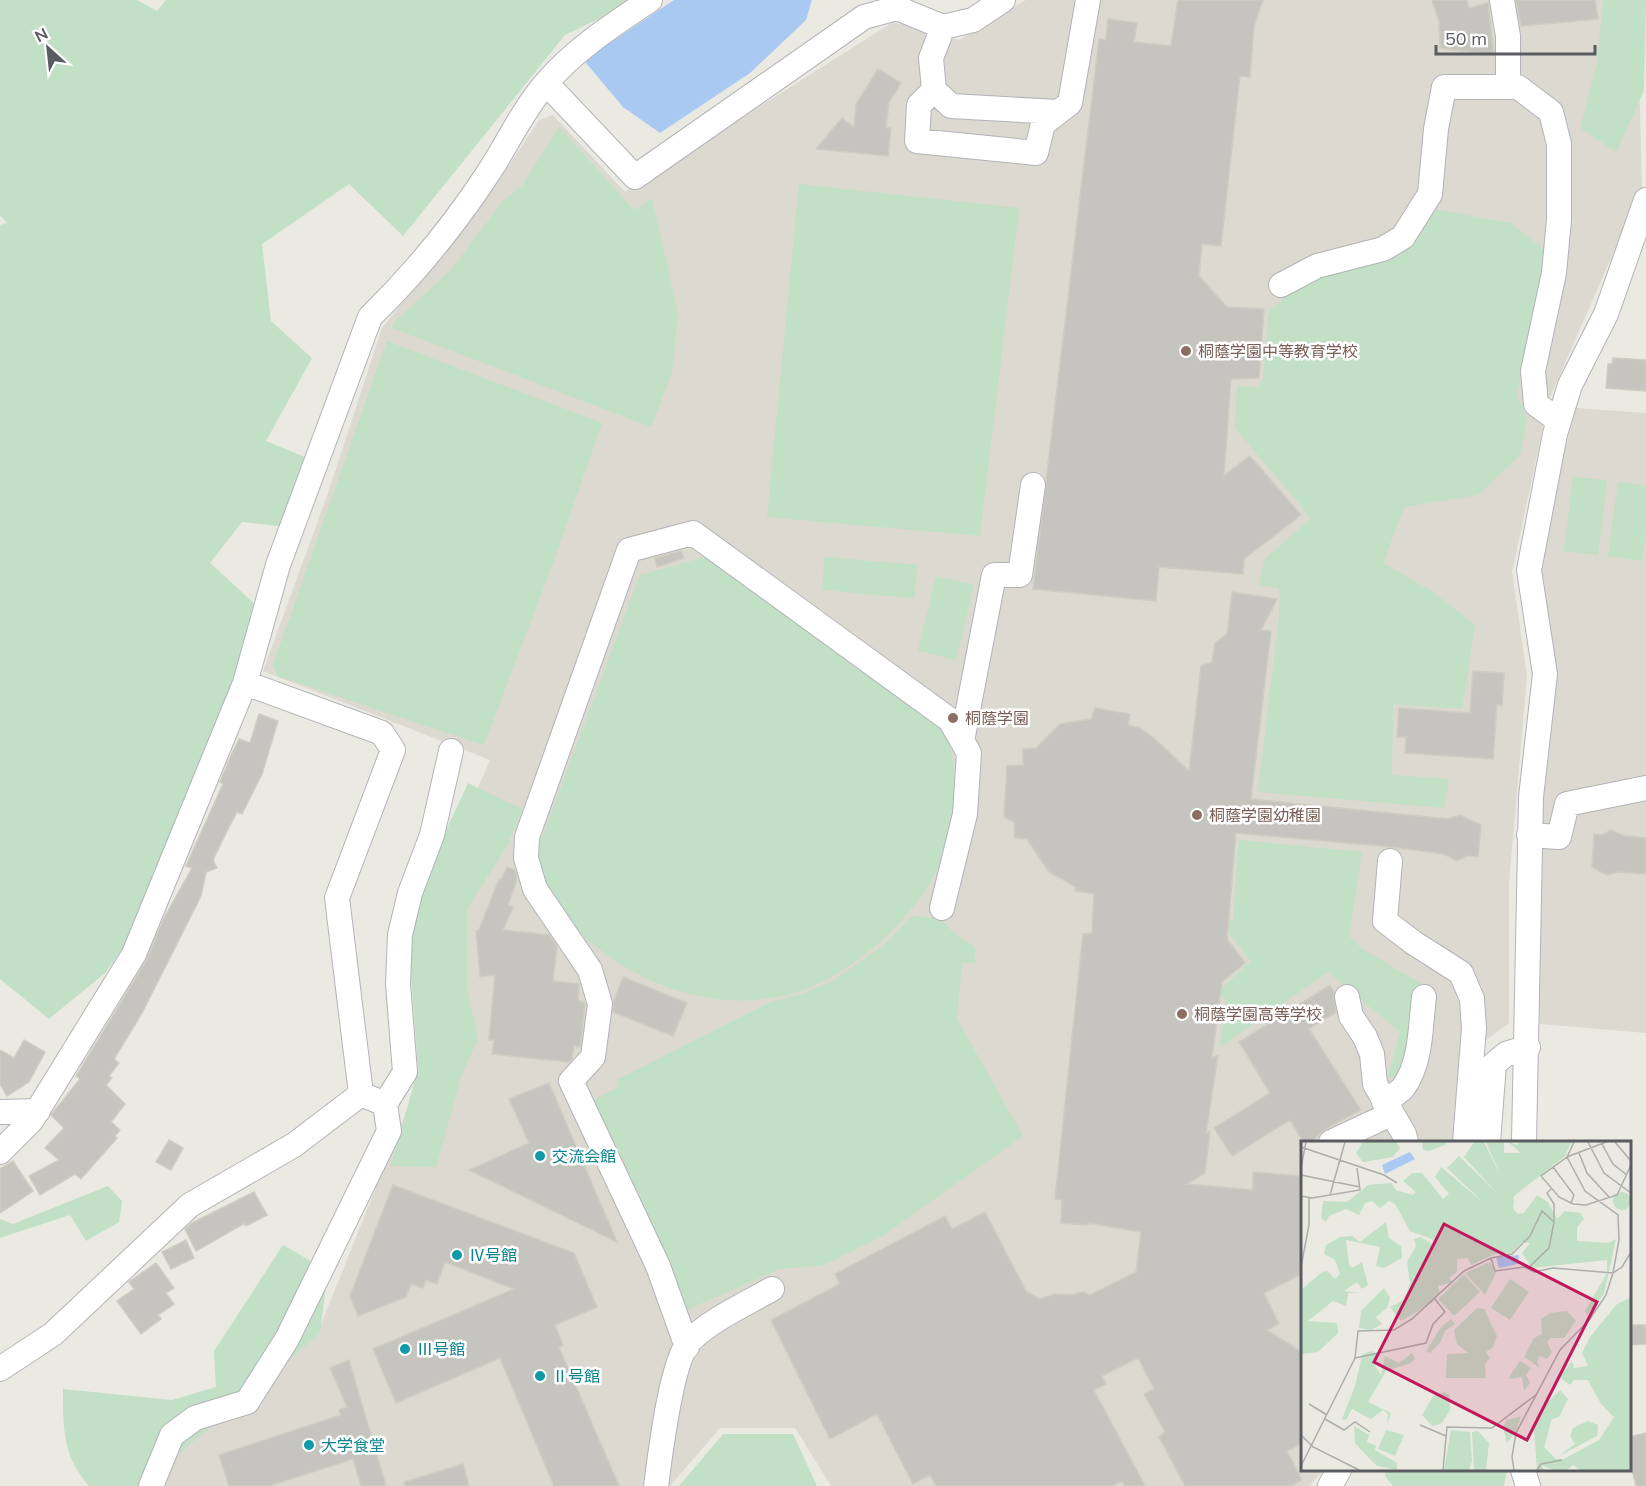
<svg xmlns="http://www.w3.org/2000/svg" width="1646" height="1486" font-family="Mulish,'Noto Sans JP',sans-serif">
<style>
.education{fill:#dbd9d0}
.green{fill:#c1e0c5}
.water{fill:#a9c9f3}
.building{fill:#c6c4be;stroke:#cfccc1;stroke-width:1.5}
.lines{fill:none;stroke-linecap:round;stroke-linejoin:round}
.minor-casing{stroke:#b2b3b8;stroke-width:26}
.minor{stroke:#fff;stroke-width:24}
.education-dot{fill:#8d6e63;stroke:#fff;stroke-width:2}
.culture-dot{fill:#0f9aa8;stroke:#fff;stroke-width:2}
.labels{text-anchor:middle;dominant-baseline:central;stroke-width:5;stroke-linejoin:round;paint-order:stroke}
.education-label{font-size:16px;fill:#785e54;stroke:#fff;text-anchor:start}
.culture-label{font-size:16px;fill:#0d838f;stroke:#fff;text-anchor:start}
.inset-road{fill:none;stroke:#adadaa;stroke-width:1.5}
.view{fill:#c2185b;fill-opacity:0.15;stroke:#c2185b;stroke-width:3}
.inset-edge{fill:none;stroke:#5a5c61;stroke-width:3}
</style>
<rect width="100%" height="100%" fill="#ebeae2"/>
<path class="education" d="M1026,0h620l-7,70 3,118 -93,211 -37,173 15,104 -18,207v140l-23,17 -15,102h-169v328h22l-15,16h-478l-36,-58h-75l-50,58h-511l26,-54 133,-100 108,-269 8,-175 56,-128 -227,-89 64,-175 55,-168 106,-131 51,-77 14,-5 72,77 268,-170 66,18z
M1576,408l70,5v620l-106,-9 -2,-162 17,-184 -15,-113 16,-83z"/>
<path class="green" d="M0,0h137l20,11 9,-11h472l-73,35 -162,201 -54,-52 -87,60 9,77 41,37 -46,83 46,19 -26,67 -44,-5 -32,41 47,43 -78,265 -74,102 -56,46 -49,-40v-754l7,-2 -7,-8z
M1603,0h43l-2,91 -28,61 -36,-24 17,-64z
M559,127l75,83 18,-12 26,115 -6,59 -21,55 -259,-99 1,-5 57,-52 53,-70 19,-15z
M799,184l220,24 -39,328 -213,-19z
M1426,208l85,15 39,32 -33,140 10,25 -7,35 -42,40 -74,12 -21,56 50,29 42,33 -13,84 -69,-5 -1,71 57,4 -5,29 -186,-16 21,-176v-28l-20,-3 5,-25 47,-42 -76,-90 2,-42 21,1 5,-8 6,-68 46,-40 76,-22z
M387,341l215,82 -48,137 -70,185 -207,-69 -4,-11z
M1573,477l34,3 -9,75 -34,-4z
M1618,482l28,4v43l-4,32 -34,-5z
M705,557l232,165c4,9 12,18 14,28 3,11 3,25 3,36 0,15 0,31 -3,46 -12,65 -90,139 -151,159 -73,24 -151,0 -208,-48 -30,-25 -54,-59 -52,-100l100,-268z
M825,557l92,8 -3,33 -92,-8z
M936,576l38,9 -18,75 -38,-9z
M468,783l54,26 -15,37 -40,63v81l11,48 -17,39 -25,90 -45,-1 27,-97 -8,-108 5,-64z
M1239,840l123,12 -13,84 13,13 62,36 -5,10 -16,82h-15l12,-45 -72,-60 -108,75 6,-45 -7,-11 32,-30 -28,-35 10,-7z
M912,916l27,2 15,15 21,14v16h-13l-5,56 66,117 -142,101 -57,28 -44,4 -94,41 -98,-207 30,-16 -2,-7 157,-79 30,-7 31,-14 50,-35z
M108,1186l14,15 -3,21 -33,19 -16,-26 -70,23v-19l13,5z
M283,1245l45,26 -8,62 -166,142 -6,11h-59c-27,-31 -26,-59 -26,-97l109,11 44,-13 -2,-36z
M723,1434h70l24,52h-138z
M1386,1470h121l-3,16h-111l-8,-10z"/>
<path class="water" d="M674,0h138l-6,20 -56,53 -90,60 -37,-26 -37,-44 3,-6z"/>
<path class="building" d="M1178,0h85l-9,26 -4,51 -10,-1 -19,170 -19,-2 -3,32 28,31 37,2 -5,69 -28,1 -7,96 26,-19 51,59 -57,44 -1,15 -84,-7 -3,34 -123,-12 66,-550 7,1 2,-21 29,4 -3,19 37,4z
M1432,0h35l2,8 19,-5 6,52 -54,-7 -1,-27z
M1516,0h79l3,19 -77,7z
M878,69l23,14 -12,19 -3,26h5l-3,28 -72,-7 26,-31 12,9 2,-23z
M1613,358l33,2v31l-40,-3 2,-24h4z
M681,551l3,7 -27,9 -2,-9z
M1232,592l45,7 -16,31 10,1 -20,168 197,20 12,-4 21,10 -3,32 -11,-1 -10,5 -13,-7 -52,-7 -156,-14 -9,106 18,24 -23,19 -10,76 6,-3 -12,79 4,-3 -5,42 -18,11 66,6v-18l49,4v98l-38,19 15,31 -12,6 35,22v91l-15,8 15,29 -11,6h-106l-26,-49 6,-5 -21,-38 10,-5 -16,-31 -36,18 4,8 -12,6 51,96h-20l-3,-5 -10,5h-176l-6,-11 -17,9 -36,-70 -47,25 -59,-119 69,-36 -5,-10 110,-58 7,13 33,-17 41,79 13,8 16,-5 16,1 12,-3 7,3 46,-23 5,-40 -53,-9v2l-27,-2 1,-23 -7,-1 28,-265 9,-1 2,-39 -19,-3 1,-4 -27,-15 -22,-33 -12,-1 -1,-16 -10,-5 3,-51 16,-1v-16l13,-1 24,-24 31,-5 4,-11 35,6 -2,11 12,3 15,11 34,32 12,-105 11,-4 3,-19 12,-9z
M1473,671l31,2 -2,33 -5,-1 -4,54 -88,-6 1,-16h-9l2,-29 71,5z
M259,714l19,7 -16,53 -20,40 -5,-2 -10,19 -14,29 4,8 -11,4 -5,24 -59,117 -28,46 5,4 -10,13 3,2 -6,7 19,19 -14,18 9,8 -5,6 2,2 -36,41 -6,-5 -35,21 -11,-19 30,-16 -14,-12 19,-20 -13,-13 29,-36 -4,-3 70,-115 18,-43 28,-50 -6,-2 37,-82 -3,-2 10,-24 9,-19 11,4z
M1611,830l13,6 22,2v36l-26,-2 -13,3 -15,-8 2,-33 8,1z
M507,867l8,3 2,9 -9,26 5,2 -10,23 46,5 8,11 -4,35 26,3 -1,17 6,1 1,3 -5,42 -6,-1 -2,13 -3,3 -77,-8 2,-14h-5l6,-65 -15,2 -4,-46 3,-1 20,-51 2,1z
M623,977l64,26 -14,33 -60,-24 1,-12z
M1330,985l4,7 2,20 -27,17 52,81 -36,19 -15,14h-6l-14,-23 -58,36 -18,-28 56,-35 -31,-51z
M24,1040l21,12 -16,30 -22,14 -7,-12v-34l14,8z
M549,1083l68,159 -148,-72 60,-27 -20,-44z
M169,1140l14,8 -12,22 -15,-8z
M13,1161l20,30 -33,22v-44z
M393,1185l181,68 23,54 -42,18 8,20 -4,2 60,139h-65l-54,-128 -104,45 -23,-54 141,-60 -69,-27 -8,22 -11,-4 -3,8 -12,-4 -5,13 -48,19 -8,-20z
M254,1192l13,23 -21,11 -1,-3 -49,28 -11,-22 7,-6z
M186,1240l8,18 -23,11 -9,-17z
M156,1263l18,25 -8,5 8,11 -16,11 3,4 -20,15 -24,-33 17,-12 -5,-7z
M1629,1325h17v19l-17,1z
M349,1360l37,126h-25l-8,-27 -84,27h-40l-10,-31 122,-40 -2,-5 8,-3 -17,-39z
M1646,1433v53h-10l-7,-29v-20z
M463,1464l6,22h-64l-1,-4z"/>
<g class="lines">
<defs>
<path id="minor" d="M1502,0l6,36v51
M943,27l-12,31 3,32 17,16 107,6
M546,83l89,94 229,-160 33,-9 46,19 30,-7 30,-20
M934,90l-15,15 -2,36 119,12 7,-29 27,-21 18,-103
M1281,285l36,-19 66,-17 20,-12 27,-43 6,-65 8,-42h74l33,25 8,32v76l-5,53 -21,98 3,33 23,17
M245,683l137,50 11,17 -56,148 24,196
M962,741l32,-166h26l13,-90
M1529,835l30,2 8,-33 79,-16
M1390,861l-5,60 29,22 47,30 11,26 2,29 -9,114
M1347,997l4,19 14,21 7,17 3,30 29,50 2,8
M1384,1102c6,-4 14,-9 19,-14 19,-26 17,-61 21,-91
M385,1104l20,-32 -7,-88 2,-49 10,-42 22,-58 19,-84
M0,1112l38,-1
M1331,1142l60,-28
M1488,1142l6,-78 12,-10 22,-7
M1524,1142l7,-345 14,-123 -16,-104 26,-136 15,-49 36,-71 40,-114
M0,1152l31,-31 103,-167 111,-271 33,-118 92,-248c43,-42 84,-92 117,-142 20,-30 35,-64 59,-92 29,-34 67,-58 104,-83
M687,1347l-29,-81 -87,-185 22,-24 7,-53 -10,-34 -55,-81 -9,-31 1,-21 102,-287 64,-17 257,187 19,33 -4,61 -23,94
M0,1369l53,-35 137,-129 104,-60 67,-51
M1523,1470l5,16
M151,1486l21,-51 23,-17 52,-16 40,-63 102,-208 -4,-27 -24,-10
M656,1486c4,-30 15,-124 33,-144 19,-21 59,-39 83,-53
M1330,1486l9,-16"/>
</defs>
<use href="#minor" class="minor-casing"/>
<use href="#minor" class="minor"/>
</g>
<g class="education-dot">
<circle cx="1186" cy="351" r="6"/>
<circle cx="953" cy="718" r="6"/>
<circle cx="1197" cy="815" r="6"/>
<circle cx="1182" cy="1014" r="6"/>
</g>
<g class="culture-dot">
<circle cx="540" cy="1156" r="6"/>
<circle cx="457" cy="1255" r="6"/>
<circle cx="405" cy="1349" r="6"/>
<circle cx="540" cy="1376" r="6"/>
<circle cx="309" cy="1445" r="6"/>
</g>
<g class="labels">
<g class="education-label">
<text x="1198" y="351">桐蔭学園中等教育学校</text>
<text x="965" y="718">桐蔭学園</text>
<text x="1209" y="815">桐蔭学園幼稚園</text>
<text x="1194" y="1014">桐蔭学園高等学校</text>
</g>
<g class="culture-label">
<text x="552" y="1156">交流会館</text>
<text x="469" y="1255">Ⅳ号館</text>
<text x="417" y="1349">Ⅲ号館</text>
<text x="552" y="1376">Ⅱ号館</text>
<text x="321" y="1445">大学食堂</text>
</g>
</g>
<g transform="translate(1301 1141)">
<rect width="330" height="330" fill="#ebeae2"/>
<path d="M62,1h33l4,6 -7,9 -30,5 -7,-9zM121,1h23l2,2 -18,7 -6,-1zM173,1h10l17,34 -15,-34h18v11h17l-13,-11 10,3v-3h53l-6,14 -51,40 -1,13 5,5 6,-1 13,-18 11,7 9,17 8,-8 16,2 3,6 -7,8v14l31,2 8,-4 -12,55 -17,21 -2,-4 22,-38v-13l-75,8 -10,-15 8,-10 -8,-1 -11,11 -16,1 -24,11 -3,-7 -11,1v13l-8,6 3,4 -14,4 2,7 -8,10 -31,18 -11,-14 14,-7 6,-17 -3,-21 9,-16 -2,-7 6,-2 14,8 -2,-6 -22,-8 -15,-27 -6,-3 -9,7 -8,-7 -7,2 -6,12 -13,-6 -17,7 -3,6 -5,-4 2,-17 24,1 21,-17 23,-2 5,7 17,5 3,-3 -13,-11 9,-8h10l21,26 6,-5 -14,-17 6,-10 44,37 -38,-36 12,-12 39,38 -34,-37zM312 60a9 9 0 1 1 18 0a9 9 0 1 1-18 0ZM85,81l3,16 12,8 1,12 -18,10 -8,-2 4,-19 -34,-7 3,25 3,3 10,-6 6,23 -6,4 -5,-7 -13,9 14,2h-10l-2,13 -13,-5 -25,20 29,2 1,10 -20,19 -17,2v-64l21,-18 5,-1 8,8 5,-5 -5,-14 -11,-6 2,-9 14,-8 12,-1 8,6zM189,121l6,11 -11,22 -20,-22zM163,133l16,18 -26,24 -16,-17zM209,138l19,13 -19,28 -19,-12zM83,147l6,10 -3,10 -11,9 6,7 -11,6 -12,-2 2,-17zM330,156v173h-52l-5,-5 -8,5h-11l-14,-5 3,5h-7l-3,-41 12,-25 14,-14 8,9 -9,18 -7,2 -8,28 12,12h8l35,-19 15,-23 -13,-13 -13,-24h-14l-4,5 -11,-8 13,-16 2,7 14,-2 -6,-13 8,-16 26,-32zM176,167l7,1 13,27 -4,11 -7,5 4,6 -5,6 1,14h-40l1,-24 21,-1 -11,-9 -3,-14zM266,170l9,10 -12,17h-13l-4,4 5,10 -5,7 -7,-3 -3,6 3,6 -16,-11 10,-19 8,-4 -1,-15 9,-6zM150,178l4,5 -10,7 -5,12 -10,10 -4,-2 15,-24zM70,210l7,3 -4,10 7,11 4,-19 14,7 13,-10 3,5 -4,5 -25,8 -18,31 23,11 -4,11 1,-10 -5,-4 -12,9 -19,-10 -6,11 -4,-1 13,-33 7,-31zM219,220l11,7 -5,7 4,8 -6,8 -2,-14 -14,2zM143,251l6,3v15l-8,13 -10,3 -10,-11 11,-19zM220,275l-5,15 -9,12 -4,-16 4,-7zM287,280l10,4 -1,11 -38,20 16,-12 -5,-8 3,-8zM53,285l15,9 -2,7 9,4 -1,4 22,13v7l-20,-4 -12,-12 -10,-11zM85,289l18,5 -9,21 -17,-7zM150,289l19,2 2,29 -3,9h-25zM177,290l11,12 -3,27h-12l-2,-38z" fill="#c1e0c5"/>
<path d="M109,11l5,7 -30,15 -3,-9zM218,114l-1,9 -19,4 -3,-11z" fill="#a9c9f3"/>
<path class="inset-road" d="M273,1l-7,15 -26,19 18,21 14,7 13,1 31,-10 14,-30M287,1l16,31 27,20M314,1l16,19M301,3l11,20 14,11M0,6l83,28 13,8M278,12l8,20 22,24M252,26l21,28 -3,8M0,27l5,-26M0,34l59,12M250,48l-4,4 7,11v17M29,54l15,-53M0,55l11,2 48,-8 -3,-22M190,117l4,13 29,-4 10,5 19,-4 60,5 6,-33 -1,-25 -33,-24 -18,-34 39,-15M0,126l8,-42v-27M54,217l71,-15 7,-19 12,-12 -10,-13M8,263l18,11M24,278l19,11 11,-8 15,10M119,284l26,11M0,294l12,12 46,23M0,325l54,-108 3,-27 36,-1 18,-11 52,-48 27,-13 21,-4 18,-18 12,-25 12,11 -5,26 -21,20M142,329l4,-43 45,1 45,-34M213,329l-2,-13 4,-24 44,-83 30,-31 16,-24 7,-22 9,-6 9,-15M236,329l4,-6 21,-4"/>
<path class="view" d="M143,83l153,78 -70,138 -153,-78z"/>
<rect width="330" height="330" class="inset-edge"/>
</g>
<g transform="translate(48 48) rotate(333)" stroke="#ffffff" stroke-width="4.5" paint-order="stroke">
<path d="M0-4.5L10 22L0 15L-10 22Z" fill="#5a5c61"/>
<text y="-9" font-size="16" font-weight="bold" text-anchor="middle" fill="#5a5c61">N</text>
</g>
<path d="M1436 45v9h159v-9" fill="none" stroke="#5a5c61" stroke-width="3"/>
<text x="1445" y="45" font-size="18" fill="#5a5c61" stroke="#ffffff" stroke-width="4.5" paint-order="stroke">50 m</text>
</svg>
